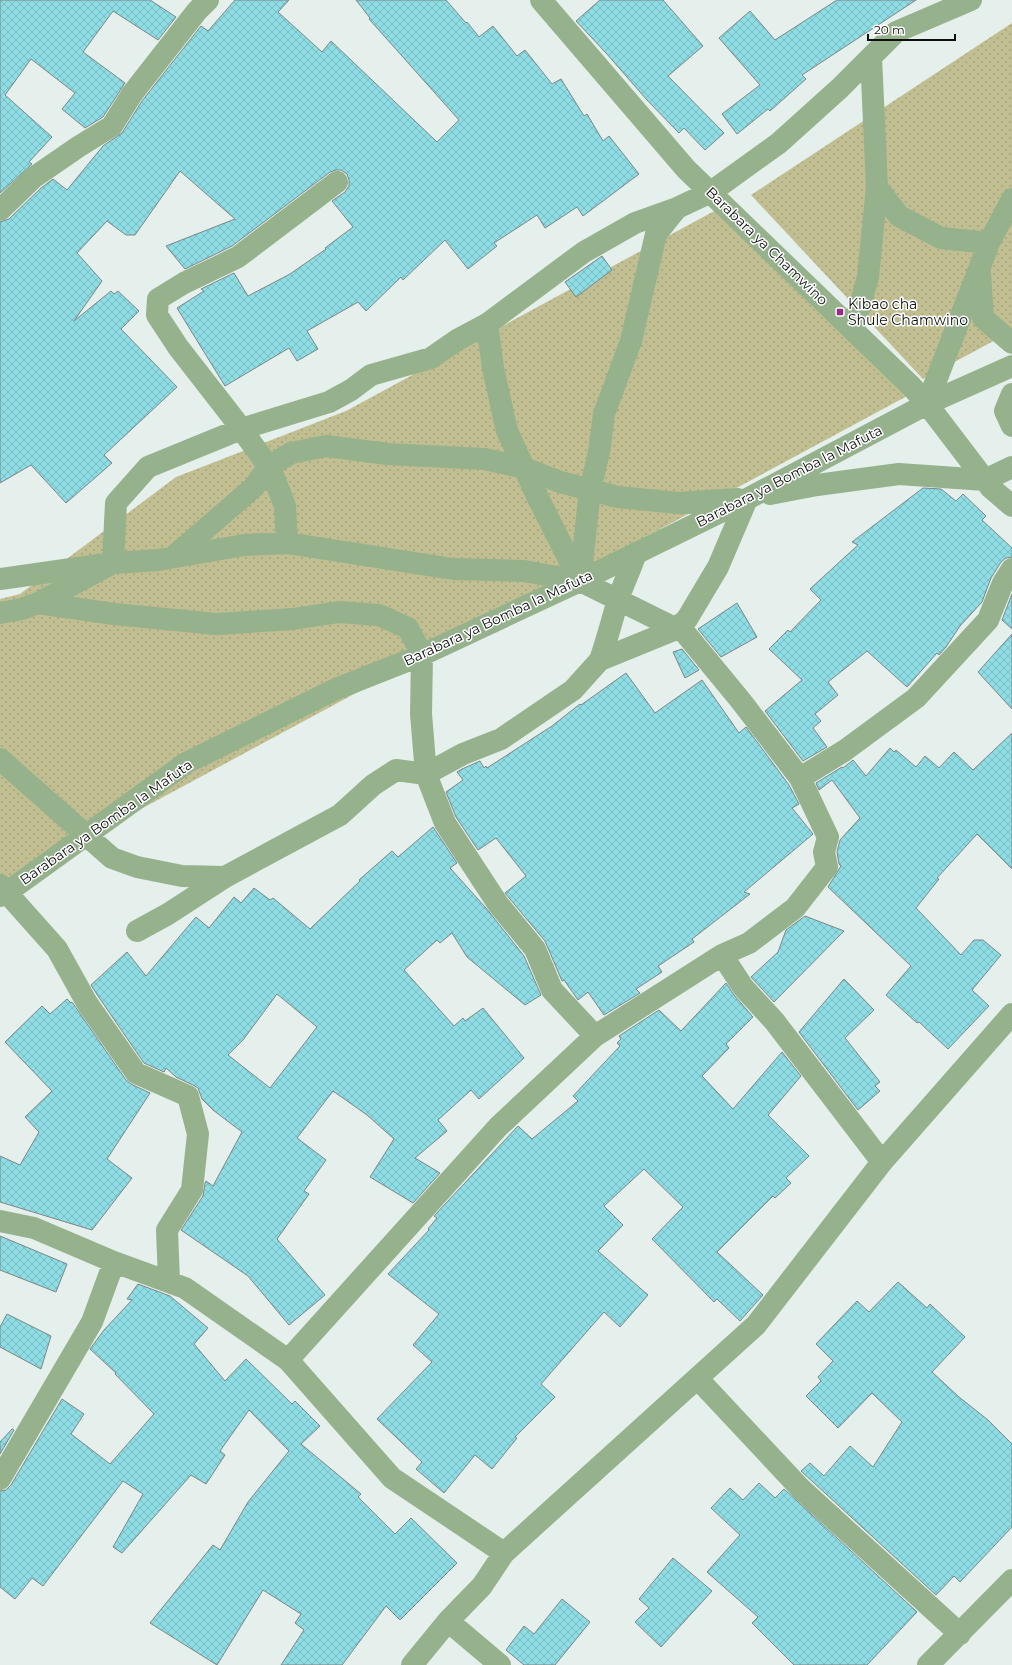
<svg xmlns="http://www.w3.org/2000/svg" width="1012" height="1665" font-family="Montserrat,sans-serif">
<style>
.grass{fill:url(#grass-dots)}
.building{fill:url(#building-cross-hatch);stroke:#7c8687;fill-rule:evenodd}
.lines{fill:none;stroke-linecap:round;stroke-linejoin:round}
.street{stroke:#95b28d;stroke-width:22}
.poi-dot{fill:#9a2a8a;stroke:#fff;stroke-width:1.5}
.labels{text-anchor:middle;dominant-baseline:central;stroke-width:3;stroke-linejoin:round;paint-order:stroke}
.street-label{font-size:14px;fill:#0c0f0e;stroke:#fff}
.poi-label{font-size:14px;fill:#0c0f0e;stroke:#fff;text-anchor:start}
</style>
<defs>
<pattern id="grass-dots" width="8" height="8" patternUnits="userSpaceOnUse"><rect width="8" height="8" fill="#c1bf91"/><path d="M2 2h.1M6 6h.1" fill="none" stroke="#a5a37c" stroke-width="1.8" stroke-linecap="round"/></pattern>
<pattern id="building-cross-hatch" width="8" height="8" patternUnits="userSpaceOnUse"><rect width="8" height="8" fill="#8edce4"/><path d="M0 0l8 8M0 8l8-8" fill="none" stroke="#79bcc2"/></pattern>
</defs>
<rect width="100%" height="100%" fill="#e5f0ec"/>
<path class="grass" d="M1012,23v308l-89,48 -172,-184z
M729,203l180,192 -846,456 -63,36v-288l20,-5 156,-117 170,-66z"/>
<path class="building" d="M0,0h150l26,17 -18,23 -45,-29 -30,41 42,31 -22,34 -18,11 -23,-19 13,-16 -44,-34 -26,36 47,42 -23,25 3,2 -32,29z
M235,0h54l-11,12 44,40 9,-11 106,101 22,-22 -90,-101 1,-1 -14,-18h90l20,23 1,-1 12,15 14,-11 24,30 8,-6 27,34 9,-5 23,37 3,-2 16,27 6,-5 30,38 -56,42 -6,-9 -32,21 -8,-13 -43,28 3,3 -29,23 -23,-29 -42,40 -2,-3 -35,34 -8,-9 -51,29 11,18 -21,12 -8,-13 -64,38 -48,-78 27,-17 -3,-2 33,-16 14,23 42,-22 36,-25 -1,-1 28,-21 -21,-26 13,-9 4,-6v-6l-2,-6 -6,-4h-5l-6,2 -98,74 -47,23 -19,-23 69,-27 -55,-48 -45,64h-9l-19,-14 -30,32 25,28 -28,40 37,-30 3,3 4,-3 21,20 -18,18 56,58 -73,68 8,8 -46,40 -35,-38 -31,18v-261l9,-3 32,-31 12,-9 14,11 36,-44 19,-13 20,-32 59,-75 7,5z
M600,0h63l40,46 -35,30 56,57 -19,17 -21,-22 -5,5 -32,-33 -41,-47 -30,-32z
M837,0h79l-114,75 4,4 -36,32 -2,-2 -31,25 -15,-20 38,-29 -41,-47 31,-27 25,29z
M602,256l10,14 -36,27 -11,-15z
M923,488l18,1 15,12 7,-7 23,22 -4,4 30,28v9l-6,1 -5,4 -10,16 -9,24 -22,24 -14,21 -7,8 -2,-2 -30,34 -40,-36 -39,31 10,13 -23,19 6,7 -8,7 14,19 -24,14 -38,-50 37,-31 -33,-31 19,-19 2,2 31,-32 -11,-11 48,-44 -6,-3z
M1012,594v35l-10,-9z
M737,603l20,34 -36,20 -23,-28z
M1012,634v75l-34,-37z
M682,649l17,21 -14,8 -12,-26z
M626,673l29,40 47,-33 37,53 7,-6 43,58 10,19 -7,4 21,26 -69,58 6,2 -58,45 2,3 -36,24 4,6 -26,17 4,4 -36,22 -16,-23 -10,8 -14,-20 -2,1 -17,-40 -40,-48 21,-17 -30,-38 -18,12 -22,-33 -10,-25 17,-12 -6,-8 5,-3 18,-8 4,7 2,-2 1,2 65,-42 28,-22 1,1z
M1012,733v136l-35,-35 -40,44 2,1 -23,29 45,47 13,-15h9l18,15 -29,35 17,16 -41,43 -29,-27 -2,1 -31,-28 25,-29 -83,-79 13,-21 -2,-2 -2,-12 3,-12 20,-22 -28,-38 -13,10 -3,-7 26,-16 1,1 10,-8 13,16 24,-28 4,4 2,-2 20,17 9,-11 14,12 15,-16 19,18z
M433,827l24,36 -7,5 36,40 38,48 17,39 -16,10 -58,-48 -15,-24 -12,10 -3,-3 -33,30 50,56 9,-8 2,3 18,-13 41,50 -45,41 -8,-9 -33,30 9,11 -32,27 25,15 -27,30 -43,-26 24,-38 -27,-24 -34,-24 -36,47 29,22 -22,31 5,3 -32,45 48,56 -36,30 -41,-49 -67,-46 22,-34 2,-13 1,-2 7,5 29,-54 -29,-22 -11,-11 -4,-11 -5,-3 -17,-8 -10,-9 -2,4 -20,-9 -46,-67 -7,-11 36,-33 19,24 50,-59 13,11 25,-31 7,6 13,-15 16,12 3,-2 37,31 50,-48 -1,-1 33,-29 6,6zM277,994l40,33 -47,61 -42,-33 15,-15z
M805,916l39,15 -70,71 -23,-25 27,-25 8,-22z
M844,979l30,31 -29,28 35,44 -5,4 5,5 -22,19 -59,-78z
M726,983l8,12 19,22 -27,27 3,4 -27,28 31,33 49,-57 19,24 -33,39 41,41 -23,22 5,5 -16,15 -2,-2 -56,56 46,43 -23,26 -23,-22 -3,3 -62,-63 31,-32 -39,-38 -40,37 19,19 -25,26 50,44 -28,32 -16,-15 -63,72 14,13 -40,40 2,1 -25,31 -17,-14 -31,38 -28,-24 6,-7 -45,-43 55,-57 -19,-17 26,-31 -51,-40 41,-44 -1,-1 9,-11 -3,-2 84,-90 14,13 46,-38 -5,-5 47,-50 -3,-3 4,-4 -2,-3 40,-26 22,21z
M67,999l4,4 1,-1 54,78 5,4 19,9 -43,66 25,19 -40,52 -92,-28v-46l20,9 19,-33 -14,-15 27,-26 -47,-49 37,-36 8,8z
M0,1236l67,28 -11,28 -56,-22z
M898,1282l29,26 3,-4 35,33 -33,35 27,25 29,23 24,24v83l-52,55 -6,-6 -18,19 -135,-124 9,-8 14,13 26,-30 23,21 29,-45 -30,-29 -34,35 -32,-32 15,-15 -3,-4 15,-16 -17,-17 41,-43 12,11z
M138,1284l32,12 38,32 -14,16 31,37 21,-22 46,45 3,-3 25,25 -19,18 60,50 -3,3 37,37 16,-16 46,45 -57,57 -14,-14 -44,59h-61l23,-35 -9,-7 6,-9 -38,-24 -46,75 -67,-42 63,-78 7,5 28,-48 41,-51 -40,-41 -29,41 5,4 -19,29 -15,-9 -69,78 -9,-6 30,-53 -20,-13 -80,105 -11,-8 -17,21 -15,-12v-96l6,-1 5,-5 51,-86 22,15 -13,20 39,30 44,-50 -39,-40 1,-1 -26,-24 14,-19 28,-30 -5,-1z
M7,1314l44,22 -10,33 -41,-22v-20z
M12,1429l2,1 -14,24v-12z
M759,1483l16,15 9,-9 133,123 -50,53h-73l-42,-42 6,-6 -51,-45 33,-37 -29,-27 19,-20 13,12z
M673,1558l39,33 -51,56 -26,-25 14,-14 -10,-9z
M562,1599l28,23 -35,43h-31l-18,-15 18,-24 10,8z"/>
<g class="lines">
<path class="street" d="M541,0l145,169 226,218 15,17 64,84 21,18
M877,187l22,29 42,22 48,5
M0,210l33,-32 45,-31 34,-21 20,-32 65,-83 11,-11
M980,273l3,45 29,25
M487,324l6,44 14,63 30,65 43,85
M853,330l15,-53 9,-90 -6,-130
M1012,394l-7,17 7,15
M927,404l62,-161 23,-44
M770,494l47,-9 82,-11 86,6 27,-13
M287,543l-2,-37 -14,-36 -37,-51 -56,-72 -21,-32 1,-16 26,-16 54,-26 99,-75
M173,557l81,-70 14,-20 23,-14 35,-7 62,8 97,5 39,9 36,14 58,15 60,6 60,-4
M0,579l113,-16 3,-60 32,-36 93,-38 88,-27 22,-12 20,-15 60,-17 26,-18 30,-16 97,-72 51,-29 42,-15 34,-16 68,-49 61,-55 56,-56 75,-32
M580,581l10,-91 9,-38 5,-38 27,-73 25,-107 21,-26
M38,603l76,11 102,10 77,-5 46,-7 40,3 29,13 14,27 -1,59 5,60 19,49 53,81 37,45 17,41 43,46
M0,613l22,-4 16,-6 75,-40 45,-3 86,-15 43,-2 166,26 71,2 56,10 105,52 56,68 59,77 28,59 -4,15 3,15 -32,41 -46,35 -27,12 21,32 32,35 107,140
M600,660c7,-20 12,-40 18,-60 5,-16 13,-31 18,-47
M0,759l112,99 25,9 45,9 43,1
M800,778l44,-27 72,-53 72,-78 15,-37 9,-14
M0,885l57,64 30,54 49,70 52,23 10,38 -6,56 -25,40 2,51
M0,896l6,-3 180,-130 150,-74 86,-34 158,-74 167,-82 180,-95 85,-38
M137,931l31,-17 57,-37 115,-62 33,-30 23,-15 30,4 37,-20 38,-15 72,-49 27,-30 76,-31 11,-10 31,-52 29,-68
M0,1221l34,7 80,34 71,26 103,72 104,118 112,75
M288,1360l210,-233 97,-91 127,-81
M698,1379l103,110 159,145
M0,1479l92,-157 22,-60
M448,1621l52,44
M412,1665l36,-44 34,-35 22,-33 252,-228 126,-163 130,-148
M928,1665l84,-85"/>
</g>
<rect class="poi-dot" x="836" y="308" width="8" height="8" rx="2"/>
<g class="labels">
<g class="street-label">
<text transform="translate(767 246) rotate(44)">Barabara ya Chamwino</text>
<text transform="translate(789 476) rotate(-27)">Barabara ya Bomba la Mafuta</text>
<text transform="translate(498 618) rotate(-25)">Barabara ya Bomba la Mafuta</text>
<text transform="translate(106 822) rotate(-35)">Barabara ya Bomba la Mafuta</text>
</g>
<g class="poi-label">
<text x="848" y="304">Kibao cha<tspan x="848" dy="16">Shule Chamwino</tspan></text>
</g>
</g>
<path d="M868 34v6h87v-6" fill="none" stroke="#0c0f0e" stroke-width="2"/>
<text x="874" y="34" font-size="12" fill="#0c0f0e" stroke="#ffffff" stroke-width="3" paint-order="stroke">20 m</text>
</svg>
